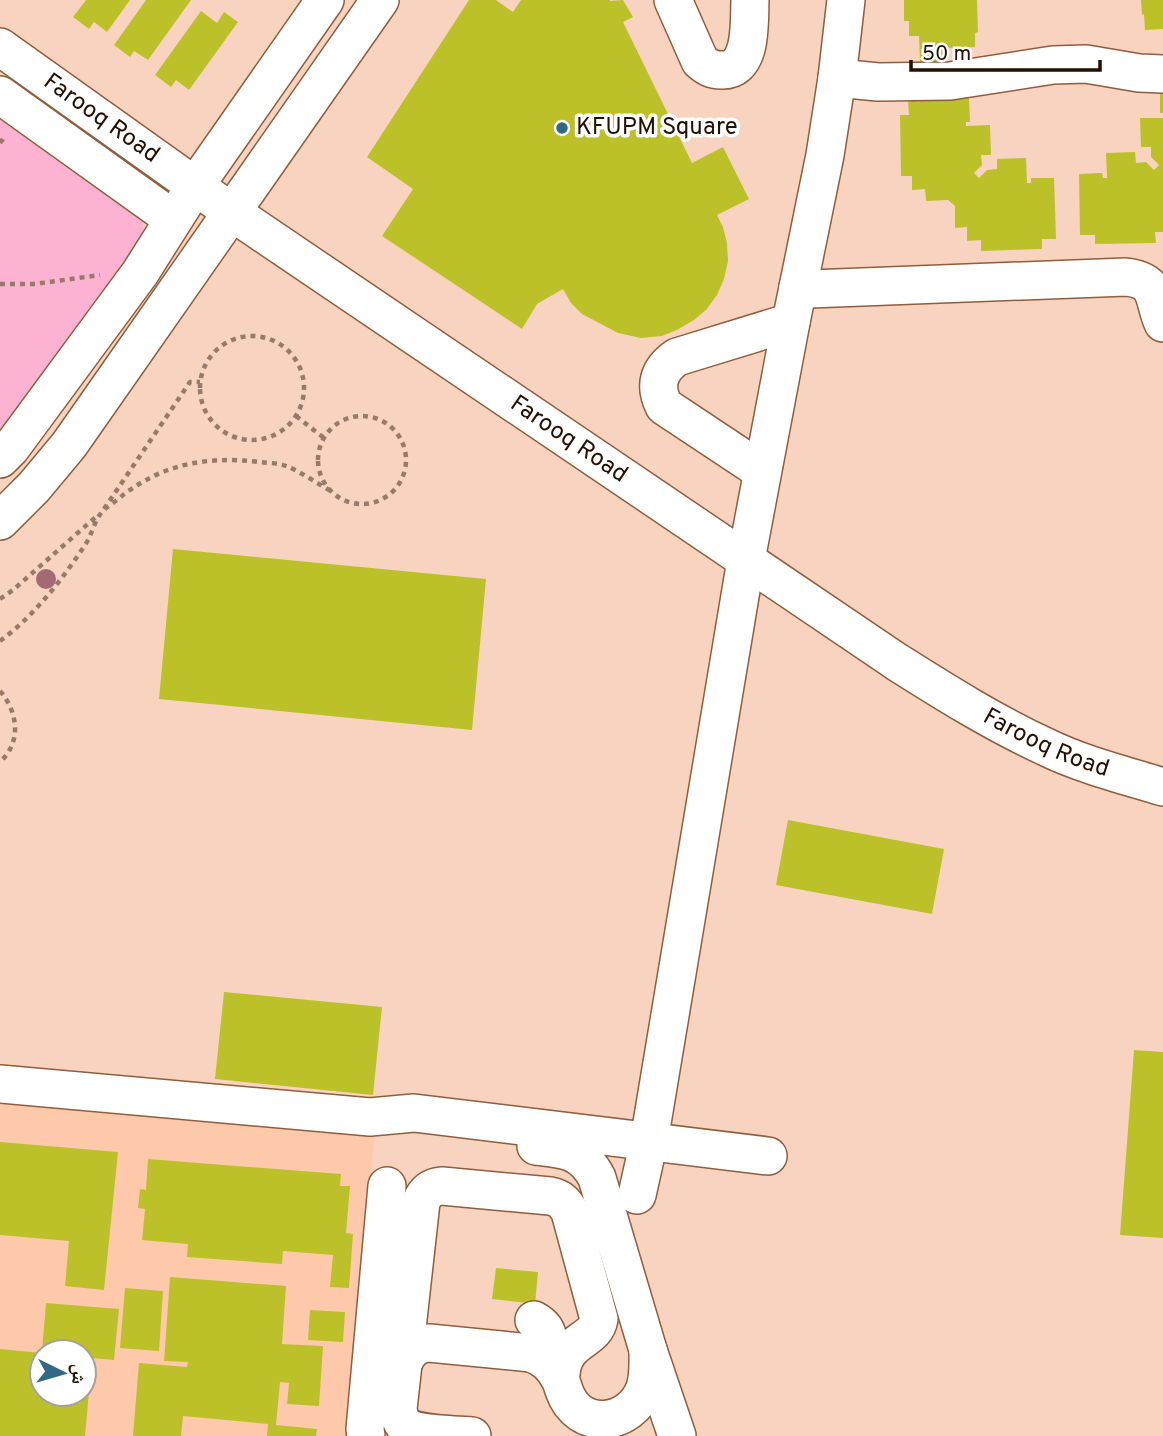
<svg xmlns="http://www.w3.org/2000/svg" width="1163" height="1436" font-family="Overpass,'Noto Naskh Arabic',sans-serif">
<style>
.built{fill:#fec9aa;fill-rule:evenodd}
.green{fill:#fdb2d2}
.building{fill:#bcc12a}
.lines{fill:none;stroke-linecap:round;stroke-linejoin:round}
.minor-casing{stroke:#905d3d;stroke-width:40}
.path{stroke:#977a6a;stroke-width:4.5;stroke-dasharray:5 5;stroke-linecap:butt}
.minor{stroke:#fff;stroke-width:37}
.tree{fill:#a36977}
.poi-dot{fill:#326984;stroke:#fefefe;stroke-width:2.5}
.labels{text-anchor:middle;dominant-baseline:central;stroke-width:7;stroke-linejoin:round;paint-order:stroke}
.street-label{font-size:24px;fill:#241004;stroke:#fefefe}
.poi-label{font-size:24px;fill:#241004;stroke:#fefefe;text-anchor:start}
</style>
<rect width="100%" height="100%" fill="#f8d4c0"/>
<path class="built" d="M0,1096l375,35 -29,305h-346zM42,1352h42v42h-42z"/>
<path class="green" d="M0,108l139,101 8,35 -147,205z"/>
<path class="building" d="M86,0h44l-23,32 -13,-10 -5,7 -16,-12z
M146,0h45l-43,60 -14,-9 -4,6 -16,-12z
M469,0h27l17,12 8,-12h89v1l13,-1 10,17 -10,5 69,141 31,-16 26,52 -32,16 6,12 4,16 1,18 -4,18 -7,16 -11,15 -12,10 -17,10 -15,6 -21,2 -23,-5 -36,-19 -11,-11 -8,-14 -26,15 -15,25 -140,-93 31,-47 -46,-32z
M904,0h73l1,32 -3,1v14l-29,1v13l-26,1 -1,-26h-10v-15h-5z
M1141,0h22v29l-18,1 -1,-16 -2,1z
M201,11l16,12 7,-11 14,10 -49,68 -13,-10 -5,7 -16,-12z
M1160,90h3v23h-3z
M969,98l1,24h-4v4l24,-1 1,30h-10l1,10 -8,8 5,5 8,-8 10,-1v-10l29,-1 1,25h4v-5h23l2,61h-14v10l-61,2v-11l-14,1v-14l-12,1v-22l-7,-6 -22,1 -1,-12 -13,1v-14h-11l-1,-61h9l-1,-15z
M1140,118h23v114h-8l1,11 -61,1v-9h-15l-1,-61 23,-1 1,5h4l-1,-25 29,-1 1,11 10,-1 8,8 5,-5 -8,-8v-10h-10z
M173,549l313,30 -14,151 -313,-31z
M788,820l156,29 -12,65 -156,-29z
M224,992l158,15 -9,88 -158,-16z
M1134,1050l29,2v186l-43,-3z
M0,1142l118,10 -14,138 -39,-4 4,-45 -69,-6z
M148,1159l193,15 -1,12h10l-4,47 7,1 -4,54 -19,-1 3,-32 -50,-4 -1,13 -95,-7 1,-13 -46,-4 3,-31 -7,-1 2,-19 6,1z
M496,1268l42,4 -3,32 -43,-5z
M170,1277l116,9 -4,58 41,2 -4,60 -32,-2 2,-21 -9,-1 -4,43 41,4 -1,7h-49l1,-12 -85,-8 -2,20h-48l6,-73 48,4 1,-5 -24,-1z
M125,1288l38,3 -4,60 -39,-3z
M46,1303l73,6 -5,51 -22,-2 -7,78h-85v-87l42,4v41h42v-42h-42z
M310,1310l35,2 -2,30 -35,-2z"/>
<g class="lines">
<defs>
<g id="minor">
<path d="M673,0l27,61c7,6 12,9 21,9 32,2 28,-48 29,-70"/>
<path id="s1" d="M0,47l233,166 664,449c49,31 97,61 149,85 37,18 78,28 117,40"/>
<path d="M837,78l41,4 72,-1 103,-16 33,-1 53,9 24,1"/>
<path d="M0,95l173,124"/>
<path d="M798,287l12,2 316,-12c34,4 26,22 37,46"/>
<path d="M0,459l11,-11 129,-175 55,-87 130,-186"/>
<path d="M762,471l-98,-65c-10,-20 -6,-36 13,-49l114,-35"/>
<path d="M0,521l34,-34 35,-42 311,-445"/>
<path d="M0,1084l370,33 44,-4 354,43"/>
<path d="M536,1146c28,3 47,4 61,32l51,172 29,86"/>
<path d="M637,1195l12,-54 97,-581 45,-238 34,-167 12,-77 9,-78"/>
<path d="M531,1353c20,-6 22,-23 3,-33"/>
<path d="M403,1363c6,-12 12,-19 26,-20l102,10c14,5 22,13 29,26"/>
<path d="M366,1436l-1,-7 22,-243"/>
<path d="M472,1436c-15,-1 -58,-2 -68,-11 -4,-5 -5,-10 -6,-16l23,-207c4,-10 10,-15 21,-16l108,10c11,2 15,7 20,16l29,107c-4,24 -35,19 -38,55 -1,6 1,10 3,16 14,42 67,37 81,-2 4,-13 3,-25 3,-38"/>
</g>
</defs>
<use href="#minor" class="minor-casing"/>
<path class="path" d="M0,143l6,-8
M0,284h35l65,-9
M200 388a52 52 0 1 1 104 0a52 52 0 1 1-104 0Z
M296,416l28,22
M318 460a44 44 0 1 1 88 0a44 44 0 1 1-88 0Z
M104,509l86,-127h10
M0,599l13,-9 85,-75
M0,641c34,-25 62,-61 85,-96 7,-10 9,-24 17,-33 5,-6 15,-11 21,-17 42,-32 85,-39 137,-33 8,1 18,1 26,4 14,5 33,19 47,26
M0,691c18,21 22,51 0,71"/>
<use href="#minor" class="minor"/>
</g>
<circle class="tree" cx="46" cy="579" r="10"/>
<circle class="poi-dot" cx="562" cy="128" r="7"/>
<g class="labels">
<g class="street-label">
<text stroke="none"><textPath href="#s1" startOffset="124">Farooq Road</textPath></text>
<text stroke="none"><textPath href="#s1" startOffset="691">Farooq Road</textPath></text>
<text stroke="none"><textPath href="#s1" startOffset="1258">Farooq Road</textPath></text>
</g>
<g class="poi-label">
<text x="576" y="128">KFUPM Square</text>
</g>
</g>
<g transform="translate(63 1373) rotate(95)"><circle r="33" fill="#fefefe" stroke="#a79f9a" stroke-width="2"/>
<path d="M0-5L12 26L0 18L-12 26Z" fill="#326984"/>
<text y="-10" font-size="19" font-weight="bold" text-anchor="middle" fill="#241004">ش</text>
</g>
<path d="M911 60v10h189v-10" fill="none" stroke="#241004" stroke-width="3.5"/>
<text x="922" y="60" font-size="21" fill="#241004" stroke="#fefefe" stroke-width="5" paint-order="stroke">50 m</text>
</svg>
